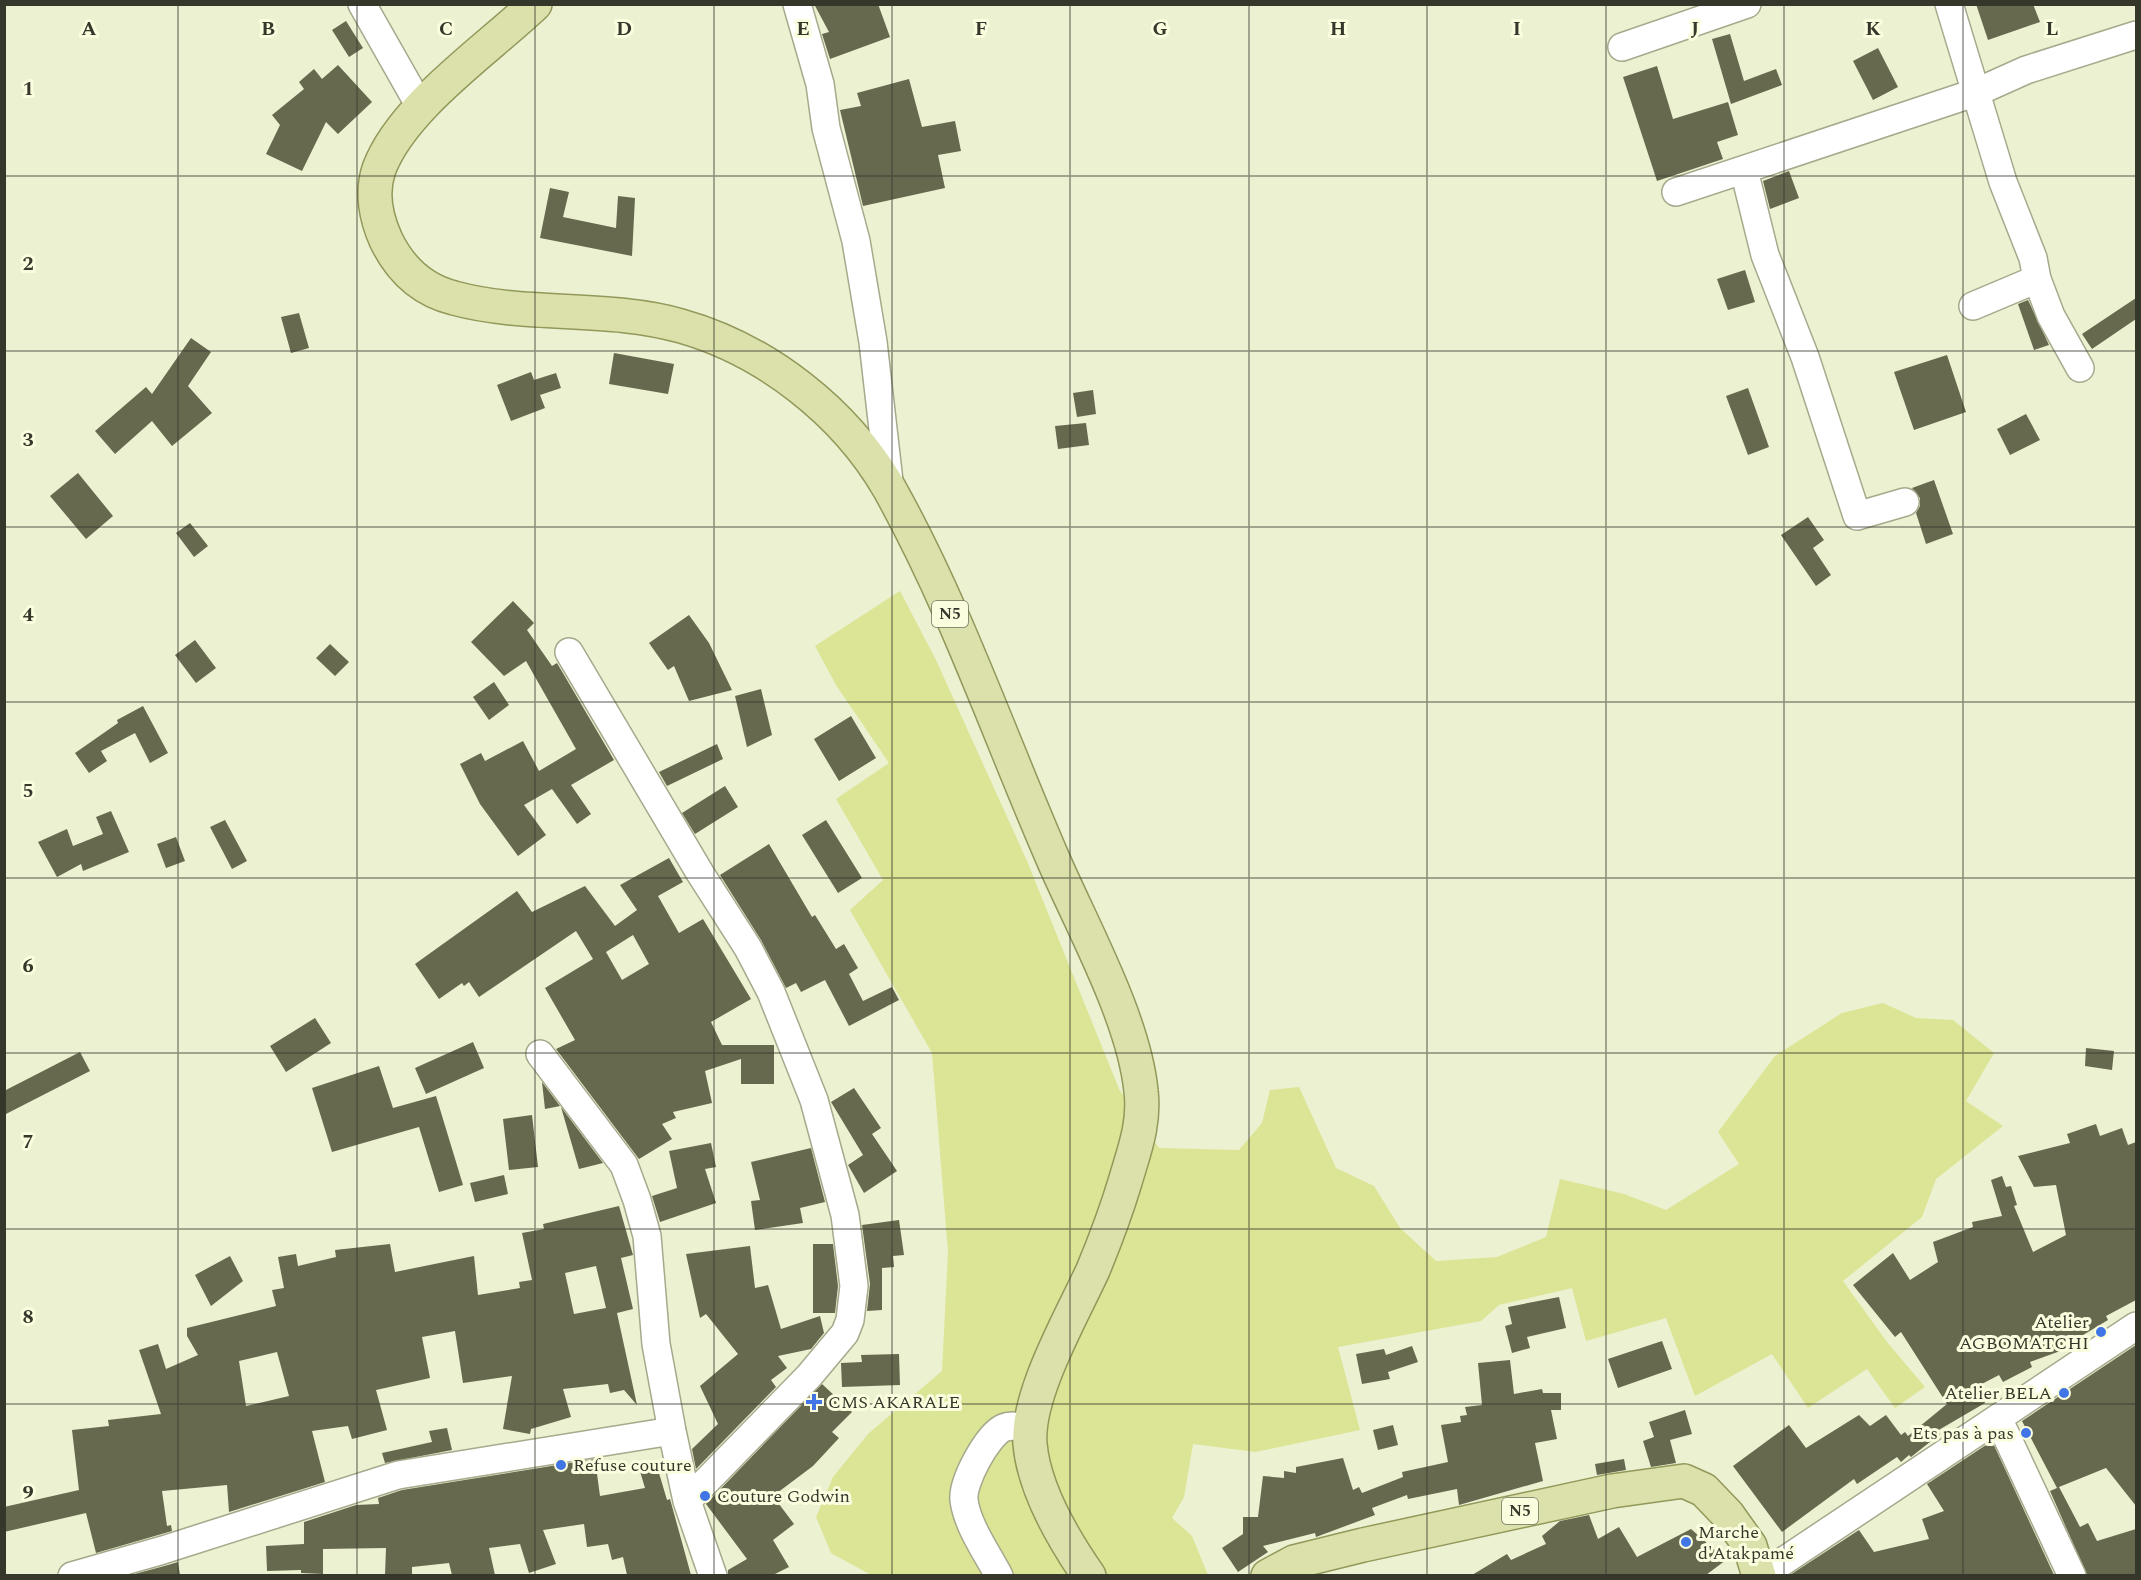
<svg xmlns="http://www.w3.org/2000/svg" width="2141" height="1580" font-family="Spectral,serif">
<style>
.green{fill:#dce495}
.building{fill:#66694e;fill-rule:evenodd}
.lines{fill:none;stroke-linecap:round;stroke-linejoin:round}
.minor-casing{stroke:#a6a98c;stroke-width:30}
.major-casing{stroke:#92985a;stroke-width:36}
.minor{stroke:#fff;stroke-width:27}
.major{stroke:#dce0ab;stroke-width:33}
.grid{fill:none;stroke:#36372b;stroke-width:1.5;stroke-opacity:0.55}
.poi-dot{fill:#4175e5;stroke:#fafede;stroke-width:2}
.labels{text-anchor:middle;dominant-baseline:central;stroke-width:6;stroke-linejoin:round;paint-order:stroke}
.shield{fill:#fafede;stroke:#717361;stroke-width:1.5}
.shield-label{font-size:16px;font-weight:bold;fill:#36372b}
.poi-label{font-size:18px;fill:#36372b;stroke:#fafede;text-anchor:start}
.grid-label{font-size:20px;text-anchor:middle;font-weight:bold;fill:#36372b;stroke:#fafede;stroke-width:6;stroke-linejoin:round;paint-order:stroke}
</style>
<rect width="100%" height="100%" fill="#ecf1d1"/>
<path class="green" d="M900,591l36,69 91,201 92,228 40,59 80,2 23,-27 8,-33 29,-3 37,81 38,18 26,42 36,33 61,-4 49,-20 14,-58 64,15 42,16 73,-46 -21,-32 57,-76 67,-43 41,-10 33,15 37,2 41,33 -28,48 37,25 -67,53 -14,38 -79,64 44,61 38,45 -30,21 -28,-39 -59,39 -36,-54 -77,42 -29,-78 -80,23 -14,-53 -73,17 -18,16 -143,26 22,83 -104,22 -63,-8 -9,53 -12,21 20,18 16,39h-337l-40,-22 -15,-36 17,-40 35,-43 74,-63 6,-119 -16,-199 -82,-143 33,-30 -47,-81 53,-36 -53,-78 -21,-39z"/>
<path class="building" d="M814,4h64l12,33 -60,22 -8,-25 7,-2z
M1976,4h57l7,18 -52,18z
M346,21l17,27 -14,9 -17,-27z
M1730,34l14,47 32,-12 6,16 -51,19 -19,-65z
M1878,48l20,39 -25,13 -20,-39z
M338,65l34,37 -34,32 -12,-12 -24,49 -36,-17 14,-29 -8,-10 32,-26 -5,-7 15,-13 8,10z
M1657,66l16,53 55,-17 10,33 -21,7 6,17 -66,22 -34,-104z
M909,79l13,48 33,-6 6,30 -23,4 7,33 -82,18 -23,-96 21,-4 -4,-13z
M1789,171l10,27 -29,11 -7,-28z
M550,188l19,4 -6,25 53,11 2,-32 17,2 -3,58 -92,-18z
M1745,270l10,32 -27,8 -11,-31z
M2136,298v21l-44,30 -10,-15z
M2028,300l21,45 -15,5 -16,-46z
M299,313l10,35 -18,5 -10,-36z
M191,338l20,14 -23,34 24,27 -40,33 -20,-25 -37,33 -20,-23 51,-44 6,7z
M614,353l60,11 -6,30 -59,-10z
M1947,355l19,57 -52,18 -20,-58z
M531,372l3,8 22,-7 5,15 -21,7 5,13 -34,13 -14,-36z
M1748,388l21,59 -21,8 -22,-59z
M1093,390l3,24 -19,3 -4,-24z
M2026,414l14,26 -30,15 -13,-26z
M1086,423l3,22 -31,4 -3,-23z
M78,473l35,43 -27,23 -36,-43z
M1934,480l19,54 -27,10 -10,-31 4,-7v-8l-8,-10z
M1808,517l16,23 -11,8 18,27 -15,11 -35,-51z
M190,523l18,23 -14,11 -18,-24z
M513,601l21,22 -7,7 25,36 5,-3 57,97 -43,25 20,29 -14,10 -25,-35 -28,16 22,30 -28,21 -38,-52 -20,-40 21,-11 4,8 38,-20 16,30 37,-22 -50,-88 -22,15 -33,-34z
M689,615l20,28 23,47 -43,11 -15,-35 -6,4 -19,-27z
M195,640l21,28 -20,15 -21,-28z
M330,644l19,18 -14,14 -19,-18z
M494,682l15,23 -20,15 -16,-23z
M761,689l11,46 -25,12 -12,-51z
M143,706l25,47 -18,10 -15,-30 -34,18 6,10 -18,12 -14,-20 43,-30 -1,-3z
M851,716l25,42 -37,23 -25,-42z
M717,744l6,15 -56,27 -8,-14z
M725,786l13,21 -43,27 -13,-21z
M111,811l18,41 -46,19 -2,-7 -24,13 -19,-35 29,-13 6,17 30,-12 -7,-17z
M225,820l22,41 -15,8 -22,-42z
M826,820l36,58 -24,15 -36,-58z
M176,837l9,24 -19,7 -9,-24z
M769,844l43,73 3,-2 21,34 8,-5 14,24 -9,6 14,27 29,-14 7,13 -50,26 -24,-46 -24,12 -5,-9 -10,5 -25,-48 -41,-65z
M669,858l14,24 -25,14 21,37 24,-14 48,80 -40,23 11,23h52v39h-33v-25l-36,12 7,32 -39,9 3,6 -14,6 10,15 -33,20 -83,-110 19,-9 -30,-52 48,-29 -17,-28 -97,66 -10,-15 -5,4 -2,-3 -23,16 -24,-35 102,-73 15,21 53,-26 30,40 22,-16 -17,-25zM633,935l16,29 -27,16 -16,-28z
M315,1018l16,25 -45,29 -16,-26z
M473,1042l11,26 -58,26 -11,-26z
M2086,1048l28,3 -2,19 -27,-4z
M80,1052l10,19 -86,44v-24z
M379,1066l14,42 43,-12 27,89 -24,7 -20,-65 -87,25 -20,-64z
M542,1082l18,24 -15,3z
M854,1088l27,40 -9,6 25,37 -33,22 -16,-28 15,-10 -32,-53z
M561,1107l42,56 -24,6z
M532,1115l6,52 -29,3 -6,-51z
M2096,1124l4,12 22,-8 6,17 8,-3v158l-30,16 2,4 -35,21 1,5 -44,16 2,5 -29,15 -4,-7 -21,11 7,17 -48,28 3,3 -29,23 -2,-2 -8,7 -4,-5 -40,27 -3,-5 -72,53 -49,-66 56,-41 17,23 53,-33 11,11 16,-11 15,20 4,-3 3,4 39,-32 -46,-72 -6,5 -42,-52 40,-32 17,27 28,-18 -5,-20 40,-15 -1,-5 30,-6 -11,-36 11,-4 4,11 5,-1 6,19 -3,1 19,46 33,-17 -10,-50 -22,2 -16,-31 52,-13 -3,-9z
M711,1143l5,24 -11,2 11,34 -56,19 -8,-26 25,-8 -8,-37z
M811,1148l14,54 -25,6 3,15 -48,7 -4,-29 9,-1 -9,-38z
M504,1175l4,19 -33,8 -5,-19z
M619,1206l14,49 -12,3 12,51 -16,4 20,92 -13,-15 -14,3 -2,-9 -45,5 8,28 -40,12 -1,5 -27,-5 9,-53 -49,7 -8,-52 -33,6 8,41 -54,12 11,40 -35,9 -4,-13 -36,5 13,51 -96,30 -2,-27 -65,6 5,35 4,-1 1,6 -76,22 -10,-40 -82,19v-25l75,-17 -7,-60 37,-4 -1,-6 53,-6 -22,-64 19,-6 8,25 32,-14 -11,-19v-8l89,-22 -4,-16 12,-2 -6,-31 18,-3 2,12 38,-9 -1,-7 55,-6 5,28 79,-16 4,39 42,-7 -1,-6 13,-2 -10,-47 22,-4 -1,-5zM596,1266l10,42 -32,6 -9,-41zM277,1352l12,44 -43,10 -7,-45z
M899,1220l5,35 -11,1 1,11 -12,1v42l-15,1 3,-27 -8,-59z
M813,1244h20l5,42 -3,27h-22z
M750,1246l5,42 13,-3 13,44 39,-13 4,17 -13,16 -33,7 9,12 -16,12 5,7 -80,82 -4,-20 26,-25 -18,-38 38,-32 -32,-40 -6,4 -14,-64z
M230,1256l13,25 -32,25 -16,-31z
M1559,1297l7,31 -39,9 3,11 -18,5 -7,-27 7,-2 -4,-17z
M1662,1341l10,28 -54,19 -10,-29z
M2136,1345v161l-30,-38 -47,19 21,40 8,-4 9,18 39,-12v46h-49l-37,-84 7,-3 -35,-67z
M1412,1346l6,16 -30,10 2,7 -28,5 -6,-30 28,-5 2,6z
M899,1354l1,31 -58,2 -1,-24 21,-1 -1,-7z
M1510,1360l4,34 28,-5 1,4h18v17h-10l6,29 -22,4 8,38 -84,24 -2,-16 -49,10 -1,-4 -35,13 3,7 -59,22 -1,-4 -52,13 5,6 -30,20 -16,-24 21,-14v-17h15l5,-41 21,2v-7l12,2v-6l47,-9 10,32 6,-3 3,6 41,-16 -1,-5 46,-10 -7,-37 20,-3 -1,-6 7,-1 -2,-8 17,-2 -4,-42z
M822,1384l30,28 -20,20 7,6 -26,28 -40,30 21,28 -21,16 16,27 -16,8h-45v-5l19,-11 -41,-55z
M1685,1410l7,24 -22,6 6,23 -25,4 -8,-26 11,-4 -5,-15z
M1393,1425l5,20 -20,5 -5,-20z
M447,1428l5,22 -67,13 -3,-10 50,-11 -3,-11z
M1992,1441l62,134h-264l69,-45 15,22 55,-13 -7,-20 22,-8 -17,-27z
M595,1459l5,37 45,-8 -6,-20 17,-5 11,37 3,-1 21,76h-64l-4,-18 -11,3 -4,-16 -21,3 -3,-23 -41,6 13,34 -27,9 -9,-29 -31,4 6,27h-43l-3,-12 -37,4v8h-27l1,-27 -63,1v25l-22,-1v-3l-34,1 -1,-25 38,-2v-22l52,-17 23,-1 -1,-6 24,-8z
M1624,1459l2,11 -29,5 -2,-11z
M1589,1515l9,24 21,-12 18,30 54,-28 35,31 -20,15h-234l35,-21 4,6 35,-16 -4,-8 18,-15z
M178,1562l2,13h-49l37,-10z"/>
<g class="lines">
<defs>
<path id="minor" d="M362,4l59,104
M797,4l23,80 6,44 30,113 17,101 17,148
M1949,4l54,178 30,76 4,21 -64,27
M1622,47l125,-43
M1744,170l21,85 40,102 52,159 48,-14
M1676,192l301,-100 49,-22 110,-35
M2037,279l14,37 29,52
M569,652l131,221 48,75 23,44 43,108 31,115 9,71 -4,34 -5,13 -36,43 -122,125
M540,1054l84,111 13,35 10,36 9,108 16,87 15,70 26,75
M1998,1418l74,158
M72,1576l91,-26 235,-75 274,-44
M999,1576c-12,-23 -32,-51 -35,-76 -2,-18 23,-64 39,-72 9,-4 18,-1 27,1
M1761,1576l375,-250"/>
<path id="major" d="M535,4c-47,45 -133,103 -156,165 -8,23 -3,49 7,71 14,29 36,50 68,58 73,20 153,7 227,28 85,24 164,86 208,162 66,118 110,247 164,371 29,67 81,160 88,232 4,33 -7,60 -16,91 -9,30 -20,59 -32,88 -21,46 -67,125 -63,174 4,45 34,96 59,132
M1268,1576l26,-14 69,-17 249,-54 72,-10 20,9 24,25 22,31 9,30"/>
</defs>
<use href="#minor" class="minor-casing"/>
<use href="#major" class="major-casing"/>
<use href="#minor" class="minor"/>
<use href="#major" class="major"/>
</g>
<path class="grid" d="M178,4v1572M357,4v1572M535,4v1572M714,4v1572M892,4v1572M1070,4v1572M1249,4v1572M1427,4v1572M1606,4v1572M1784,4v1572M1963,4v1572M4,176h2132M4,351h2132M4,527h2132M4,702h2132M4,878h2132M4,1053h2132M4,1229h2132M4,1404h2132"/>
<g class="poi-dot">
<circle cx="2101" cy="1332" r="6"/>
<circle cx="2064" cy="1393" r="6"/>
<path d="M811 1393h6v6h6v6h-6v6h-6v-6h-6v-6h6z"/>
<circle cx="2026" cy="1433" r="6"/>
<circle cx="561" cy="1465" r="6"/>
<circle cx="705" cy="1496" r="6"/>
<circle cx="1686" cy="1542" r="6"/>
</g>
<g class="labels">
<g class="shield">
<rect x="932" y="601" width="36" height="26" rx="4.5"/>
<rect x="1502" y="1498" width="36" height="26" rx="4.5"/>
</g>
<g class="shield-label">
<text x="950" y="614">N5</text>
<text x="1520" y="1511">N5</text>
</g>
<g class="poi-label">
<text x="2089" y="1322" text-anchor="end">Atelier<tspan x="2089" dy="21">AGBOMATCHI</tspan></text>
<text x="2052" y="1393" text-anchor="end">Atelier BELA</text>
<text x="828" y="1402">CMS AKARALE</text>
<text x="2014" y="1433" text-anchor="end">Ets pas à pas</text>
<text x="573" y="1465">Refuse couture</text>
<text x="717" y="1496">Couture Godwin</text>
<text x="1698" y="1532">Marche<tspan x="1698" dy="21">d'Atakpamé</tspan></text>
</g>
</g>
<g class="grid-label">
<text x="89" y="35">A</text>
<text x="268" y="35">B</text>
<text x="446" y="35">C</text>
<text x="624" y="35">D</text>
<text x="803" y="35">E</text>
<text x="981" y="35">F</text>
<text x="1160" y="35">G</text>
<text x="1338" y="35">H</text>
<text x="1517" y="35">I</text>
<text x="1695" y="35">J</text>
<text x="1873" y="35">K</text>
<text x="2052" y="35">L</text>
<text x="28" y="95">1</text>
<text x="28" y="270">2</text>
<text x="28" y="446">3</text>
<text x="28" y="621">4</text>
<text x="28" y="797">5</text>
<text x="28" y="972">6</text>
<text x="28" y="1148">7</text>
<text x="28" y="1323">8</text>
<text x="28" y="1499">9</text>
</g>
<rect width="2141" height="1580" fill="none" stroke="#36372b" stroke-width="12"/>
</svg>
